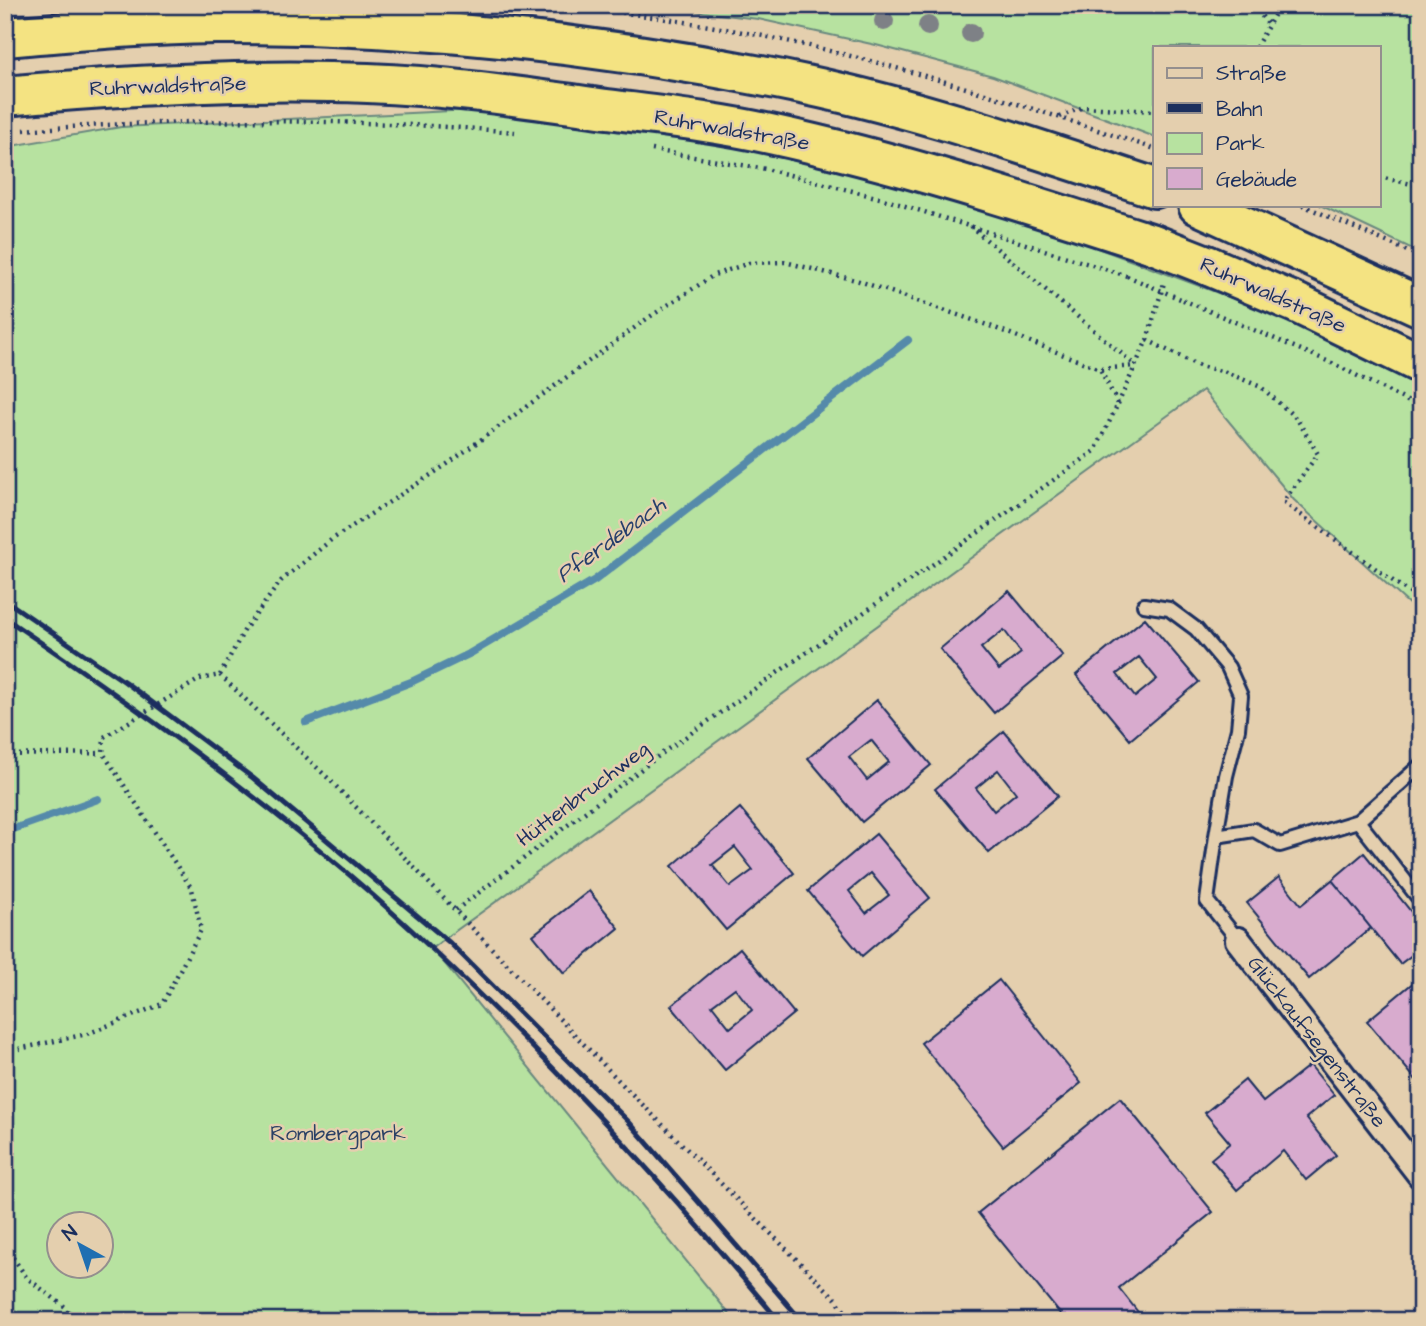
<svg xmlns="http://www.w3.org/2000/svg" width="1426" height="1326" font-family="'Architects Daughter',sans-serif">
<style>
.green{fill:#b7e2a0;stroke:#69887f;stroke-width:2;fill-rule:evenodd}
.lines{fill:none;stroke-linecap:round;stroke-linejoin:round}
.stream{stroke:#558aaa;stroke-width:8}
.building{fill:#d8abce;stroke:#1b2f5e;stroke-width:2;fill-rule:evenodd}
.service-casing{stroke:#1b2f5e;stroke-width:18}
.minor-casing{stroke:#1b2f5e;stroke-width:30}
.trunk-casing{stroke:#1b2f5e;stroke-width:44}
.path{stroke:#1b2f5e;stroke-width:4.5;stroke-dasharray:2 5;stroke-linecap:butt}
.service{stroke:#e4cfae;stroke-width:12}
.minor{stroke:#e4cfae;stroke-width:24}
.trunk{stroke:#f4e382;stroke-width:38}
.rail{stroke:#1b2f5e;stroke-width:5}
.trunk-bridge-casing{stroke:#1b2f5e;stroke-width:44;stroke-linecap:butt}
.path-bridge{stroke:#1b2f5e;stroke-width:4.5;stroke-dasharray:2 5;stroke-linecap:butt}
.trunk-bridge{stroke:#f4e382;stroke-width:38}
.tree{fill:#7e8186}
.labels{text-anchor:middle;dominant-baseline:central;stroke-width:5;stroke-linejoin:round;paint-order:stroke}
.street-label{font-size:21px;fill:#1b2f5e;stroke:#e4cfae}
.park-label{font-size:21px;fill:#2b4165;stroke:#e4cfae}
.water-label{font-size:23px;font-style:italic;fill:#253e6b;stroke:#e4cfae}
</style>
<rect width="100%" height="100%" fill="#e4cfae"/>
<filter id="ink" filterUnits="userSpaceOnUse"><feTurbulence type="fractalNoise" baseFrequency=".0143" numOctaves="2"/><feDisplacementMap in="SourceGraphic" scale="14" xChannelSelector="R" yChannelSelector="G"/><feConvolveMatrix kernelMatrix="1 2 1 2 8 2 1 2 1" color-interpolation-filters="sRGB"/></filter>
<g filter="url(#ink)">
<path class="green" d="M645,5h776v248l-101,-48h59v-158h-224v90l-162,-61 -117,-31 -118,-26z
M554,106l363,75 371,138 133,68v228l-127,-115 -91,-110 -771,558 303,373h-730v-1174l116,-20zM60,1224h42v42h-42z"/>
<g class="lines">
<path class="stream" d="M306,722l105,-40 58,-28 126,-74 313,-240
M5,832l93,-33"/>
</g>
<path class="building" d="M1009,591l54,65 -69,57 -54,-64zM1004,630l17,23 -22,17 -18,-22z
M1145,618l54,64 -69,58 -54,-65zM1139,657l18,22 -22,18 -18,-23z
M877,700l54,65 -69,57 -54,-64zM871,740l18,22 -22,18 -18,-23z
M1004,731l54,65 -69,57 -54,-64zM998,770l18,23 -22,18 -18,-23z
M740,808l54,65 -68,57 -54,-64zM735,847l18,23 -23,17 -18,-22z
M876,834l54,64 -68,58 -54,-65zM871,873l18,22 -23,18 -17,-22z
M1364,853l57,71v24l-21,16 -68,-84z
M1279,877l22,28 31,-25 39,48 -62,51 -62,-76z
M589,891l30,37 -55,45 -31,-38z
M740,948l54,65 -69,57 -54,-64zM735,988l17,22 -22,18 -18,-23z
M999,980l82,103 -78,63 -82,-103z
M1414,982l7,8v96l-54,-65z
M1310,1065l24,30 -28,23 30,37 -30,25 -23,-29 -46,39 -26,-31 19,-16 -25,-30 40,-33 18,22z
M1120,1098l93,114 -94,76 26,33h-79l-88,-108z"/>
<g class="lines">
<defs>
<path id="service" d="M1144,605l25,4 27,20 32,38 13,29 -3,33 -12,47 -10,60
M1421,765l-63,56 63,80
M1238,940l-31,-39 9,-65 38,-6 26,15 78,-24"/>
<path id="minor" d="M1238,940l183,236"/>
<path id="trunk" d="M5,37c70,-6 141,-12 211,-13 198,-1 397,21 590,61 118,25 234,65 349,103
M5,96c121,-11 243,-18 363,-13 81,3 160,15 239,26 54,7 109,13 163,25 130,28 256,69 383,110
M1198,205l223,102
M1209,266l87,37 125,61"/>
</defs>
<use href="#service" class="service-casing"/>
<use href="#minor" class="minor-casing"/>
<use href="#trunk" class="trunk-casing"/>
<path class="path" d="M567,5c90,12 180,25 267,47 109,26 215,62 321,97
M1253,5l15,19
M1256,47l24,-42
M1060,117l23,-10 72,4
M24,130c164,-12 327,-12 491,2
M652,150l114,19 114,29 247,78
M1379,177l42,9
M1302,205l119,52
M970,226l165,139
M1183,300l149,63 89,45
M1147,340l52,26 27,6 35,15 36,32 21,35 -35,48 138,99
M1118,404l29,-64 17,-57
M220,675l25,-46 36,-48 50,-41 115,-75 202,-147 66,-43 35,-12 36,-1 74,19 131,45 110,43 35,-3
M220,675l110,105 294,306 211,212 17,23
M5,755l98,-2
M456,910l208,-158 431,-301 23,-47 -18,-35
M5,1052l82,-18 75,-30 39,-74 -9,-41 -89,-136 1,-16 96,-58 20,-4
M5,1246l22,32 41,31 1,12"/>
<use href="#service" class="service"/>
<use href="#minor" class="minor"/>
<use href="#trunk" class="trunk"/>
<path class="rail" d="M5,600l120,82 128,96 197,165 179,179 173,199
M5,618c149,101 296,207 427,331 124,116 239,242 347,372"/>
<defs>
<path id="trunk-bridge" d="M1153,244l56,22"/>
</defs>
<use href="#trunk-bridge" class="trunk-bridge-casing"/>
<path class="path-bridge" d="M1127,276l56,24"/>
<use href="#trunk-bridge" class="trunk-bridge"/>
</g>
<g class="tree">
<circle cx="884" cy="21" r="10"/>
<circle cx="928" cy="26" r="10"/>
<circle cx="971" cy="33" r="10"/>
</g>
</g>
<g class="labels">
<g class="street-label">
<text transform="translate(168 86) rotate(-2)">Ruhrwaldstraße</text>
<text transform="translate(732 130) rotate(10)">Ruhrwaldstraße</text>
<text transform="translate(1273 295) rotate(24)">Ruhrwaldstraße</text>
<text transform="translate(583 794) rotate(-37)">Hüttenbruchweg</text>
<text transform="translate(1317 1042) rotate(52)">Glückaufsegenstraße</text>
</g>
<g class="park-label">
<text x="338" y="1133">Rombergpark</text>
</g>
<g class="water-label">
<text transform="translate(611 540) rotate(-36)">Pferdebach</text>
</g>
</g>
<rect width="1426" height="1326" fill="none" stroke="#e4cfae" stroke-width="28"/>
<rect x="14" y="14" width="1398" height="1298" fill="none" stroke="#1b2f5e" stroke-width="2.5" filter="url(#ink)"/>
<rect x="1153" y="46" width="228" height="161" fill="#e4cfae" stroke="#948f8e" stroke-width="2"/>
<rect x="1167" y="68" width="35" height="10" fill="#e4cfae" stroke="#948f8e" stroke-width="2"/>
<text x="1216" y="80" font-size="21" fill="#1b2f5e">Straße</text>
<rect x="1167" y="103" width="35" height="10" fill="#1b2f5e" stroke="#948f8e" stroke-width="2"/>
<text x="1216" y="116" font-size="21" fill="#1b2f5e">Bahn</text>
<rect x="1167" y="133" width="35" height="21" fill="#b7e2a0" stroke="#948f8e" stroke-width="2"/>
<text x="1216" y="150" font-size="21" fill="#1b2f5e">Park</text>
<rect x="1167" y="168" width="35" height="21" fill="#d8abce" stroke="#948f8e" stroke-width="2"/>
<text x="1216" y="186" font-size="21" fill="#1b2f5e">Gebäude</text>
<g transform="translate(80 1245) rotate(320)"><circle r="33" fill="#e4cfae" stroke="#948f8e" stroke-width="2"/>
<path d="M0-5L12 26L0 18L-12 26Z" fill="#1f6fb2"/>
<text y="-10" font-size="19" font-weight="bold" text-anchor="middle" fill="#1b2f5e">N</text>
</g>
</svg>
